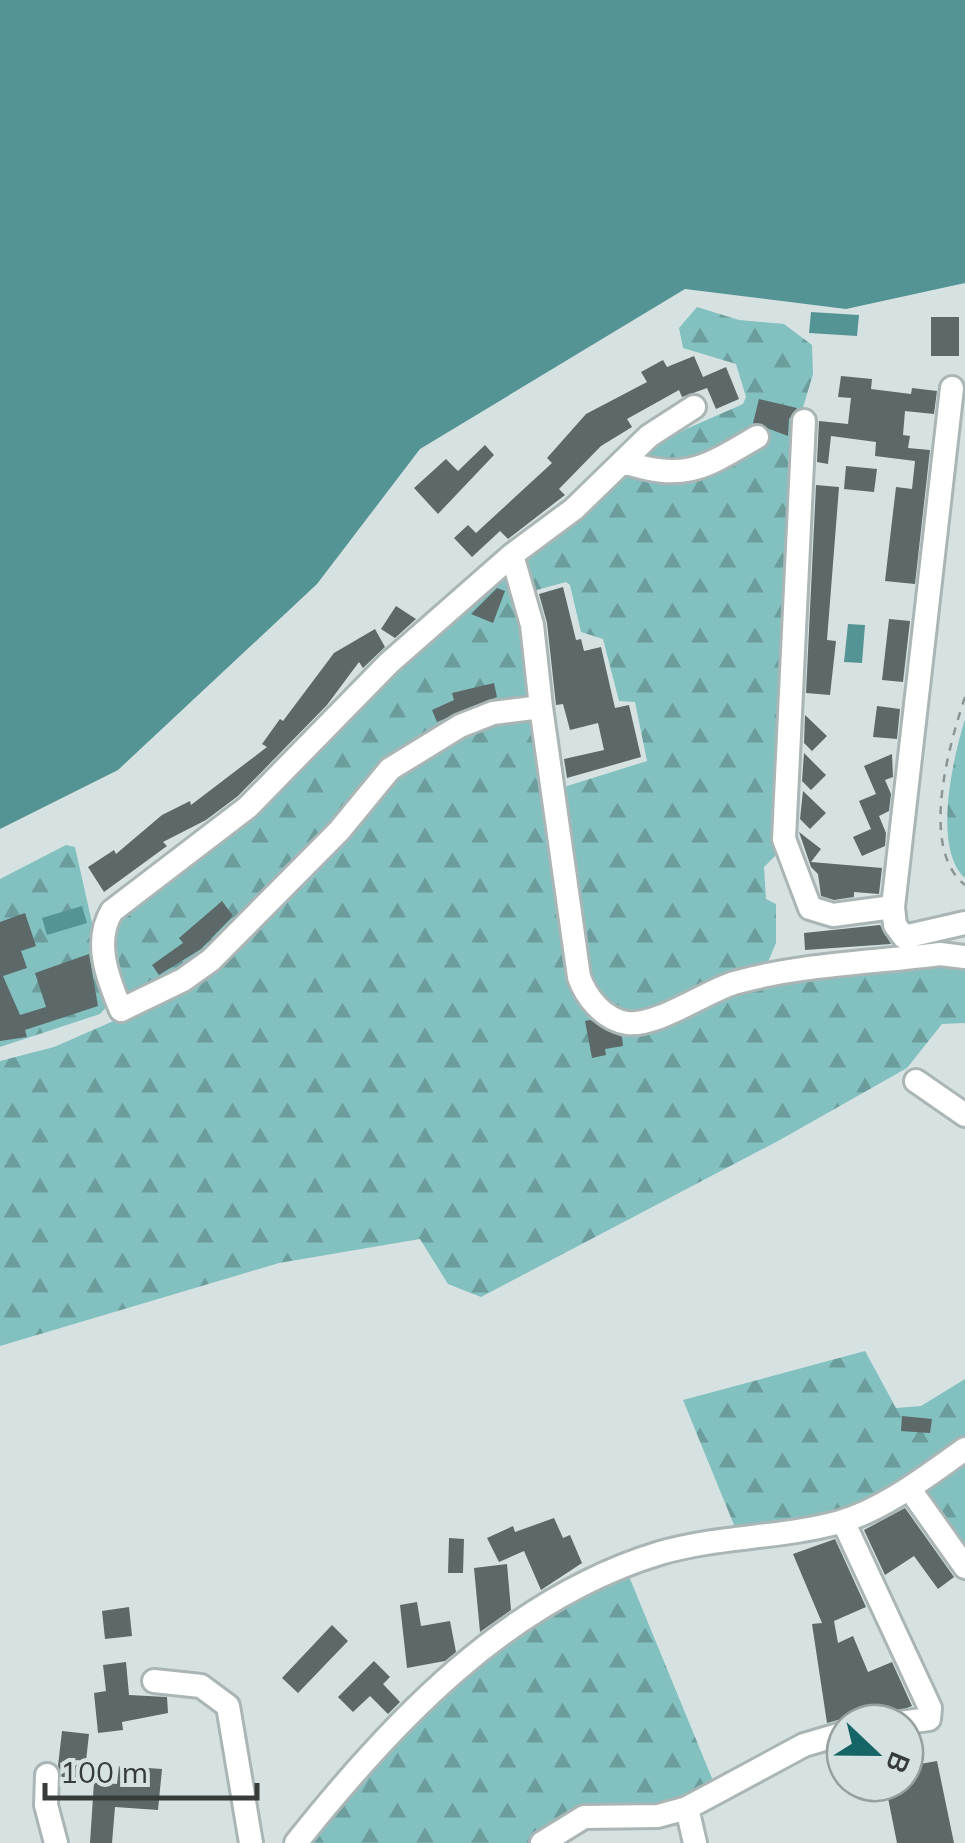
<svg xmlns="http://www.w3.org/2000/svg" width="965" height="1843" font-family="Mulish,sans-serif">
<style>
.forest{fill:url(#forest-firs)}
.water{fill:#549495}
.building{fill:#5d6868}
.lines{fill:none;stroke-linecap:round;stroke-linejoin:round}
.minor-casing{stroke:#aab5b5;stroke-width:28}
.path{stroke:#8c9494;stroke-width:2.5;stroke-dasharray:8 8;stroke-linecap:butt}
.minor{stroke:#fff;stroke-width:22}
</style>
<defs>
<pattern id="forest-firs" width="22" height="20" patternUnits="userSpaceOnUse" patternTransform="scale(2.5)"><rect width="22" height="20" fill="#83c0c0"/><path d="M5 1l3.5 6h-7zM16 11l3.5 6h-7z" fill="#6c9d9d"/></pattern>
</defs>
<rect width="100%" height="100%" fill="#d6e2e2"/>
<path class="forest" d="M697,307l42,13 45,4 28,21 1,29 -14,47 -22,433 -13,13 2,32 10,5v39l-8,19 -129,52 -27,-4 -20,-20 -30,-198 5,-6 80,-25 -12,-59 -16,-1 -16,-62 -22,-7 -11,-47 -4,-3 -33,9 -14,-30 140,-120 84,-37 3,-7 -10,-33 -53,-16 -4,-20z
M503,570l10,4 10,30 49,375 38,43 177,-43 153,-14 25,6v52l-23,1 -35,44 -129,73 -297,156 -33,-13 -28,-45 -141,24 -279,83v-285l54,-14 71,-31 -11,-92z
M965,719v159c-33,-30 -12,-120 0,-159z
M66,845l9,2 35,156 -10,11 -100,33v-168z
M865,1351l31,57 25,-2 44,-27v61l-48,35 -70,36 -99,21 -14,-7 -51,-125z
M965,1456v95l-42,-54 3,-13z
M628,1574l88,214 -184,55h-226c54,-61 106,-128 170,-179 47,-37 99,-63 152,-90z"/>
<path class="water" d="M0,0h965v283l-119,26 -161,-20 -265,160 -103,135 -199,186 -118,59z
M811,312l48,3 -2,21 -48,-3z
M848,624l17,1 -3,38 -18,-1z
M82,906l5,17 -40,12 -5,-17z"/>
<path class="building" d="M931,317h28v39h-28z
M694,356l9,21 23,-10 13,32 -23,10 -9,-21 -25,9 -3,-7 -52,29 5,8 -31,19 -42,43 6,6 -57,44 -8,-8 -28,26 -18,-19 14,-13 8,8 76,-70 -5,-5 39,-44 61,-32 -6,-10 22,-12 4,7z
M841,376l31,3 -1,10 40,5 1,-6 25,3 -3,23 -29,-3 -2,24 7,1 -2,12 22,2 -15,134 -30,-3 11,-94 16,2 3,-28 -40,-5 1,-14 -45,-6 -3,28 -11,-2 2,-41 29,3 3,-26 -13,-1z
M759,399l38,9 -8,11 -1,17 -35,-13z
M485,445l9,10 -56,59 -24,-26 32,-29 12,12z
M846,466l31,3 -3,23 -30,-3z
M816,485l23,2 -12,153 9,1 -6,54 -24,-2z
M563,587l13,53 5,-1 3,12 17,-4 14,61 14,-3 12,52 -74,21 -3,-19 40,-9 -6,-27 -28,7 -7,-26 -7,1 -9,-82 -8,-29z
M497,588l8,3 -12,32 -22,-9z
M396,606l20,13 -21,19 -14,-9z
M889,619l21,2 -7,61 -21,-2z
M375,629l10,18 -22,21 -4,-6 -32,43 -89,91 -32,24 -43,22 4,4 -63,46 -16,-25 26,-17 2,4 46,-39 28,-14 1,4 76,-58 -5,-3 18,-25 3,2 51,-68z
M494,683l3,14 -60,25 -5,-12 22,-10 -2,-7z
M877,706l23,3 -3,30 -24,-2z
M805,715l22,21 -15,15 -8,-8z
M804,753l22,22 -15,15 -9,-9z
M892,754l1,23 -8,3 6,14 -2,17 -10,5 7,17 -1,13 -23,10 -9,-19 18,-8 -12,-28 17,-7 -12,-28z
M803,791l23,22 -16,16 -10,-10z
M799,832l22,17 -10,13 71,6 -3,26 -25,-2v5l-20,3 -13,-4 -3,-22 -7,-7z
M222,901l11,15 -32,33 -42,26 -7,-10 31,-22 -4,-5z
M25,913l11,33 -15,5 6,17 -24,8 17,39 26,-8 -11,-34 54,-19 9,52 -73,24 2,7 -27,4v-119z
M880,925l11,19 -86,6 -1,-17z
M590,1020l32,17 1,9 -18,3 1,6 -14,3 -7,-37z
M902,1416l30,3 -2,14 -29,-2z
M905,1508l49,69 -16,12 -24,-33 -29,19 -21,-45z
M554,1518l9,20 7,-3 12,28 -41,27 -17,-39 -25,11 -12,-24 26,-12 2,6z
M449,1538l15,1 -1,34h-15z
M835,1539l31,68 -32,14 4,22 15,-7 15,36 24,-10 20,44 -25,10 -3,-6 -15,7 -2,-5 -40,11 -15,-99 10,-1 -29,-69z
M507,1564l4,46 -31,22 -6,-64z
M417,1602l4,24 29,-5 6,31 -11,9 -38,7 -7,-63z
M129,1607l3,29 -27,3 -3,-28z
M332,1625l16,16 -50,52 -16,-15z
M374,1661l16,16 -7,7 17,18 -12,12 -18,-18 -17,16 -15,-15z
M126,1662l3,33 38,2 1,16 -46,9 1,8 -25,3 -4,-40 12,-2 -3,-26z
M62,1731l27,3 -5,45 -22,-2 -4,-11z
M916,1746l4,18 17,-3 17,82h-57l-12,-60h20v-35z
M119,1766l43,3 -4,41 -43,-3 -3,36h-22l4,-61 23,2z"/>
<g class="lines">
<defs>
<path id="minor" d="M952,388l-59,519 2,18 9,12 61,-14
M804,421l-20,418 26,69 23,7 60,-8
M624,462c61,20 80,6 133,-25
M512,555l-123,108 -141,144 -136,104c-19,31 -4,68 9,99l62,-30 28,-20 128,-129 51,-62 70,-43 33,-13 48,-6 38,270c7,20 24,42 48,46 29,4 78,-31 107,-40 67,-19 137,-20 206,-29l25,3
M541,707l-9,-82 -20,-70 62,-46 75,-73 45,-29
M916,1081l49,34
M909,1488l56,79
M843,1521l87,187 -1,11 -29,4
M154,1681l47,5 27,20 23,137
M47,1775l-1,30 10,38
M687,1808l8,35
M296,1843c96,-121 212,-244 364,-290 58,-17 122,-15 180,-31 45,-13 88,-47 125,-73
M542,1843l42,-26 74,-1 29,-8 117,-63 41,-12"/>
</defs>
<use href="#minor" class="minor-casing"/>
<path class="path" d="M965,697c-16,48 -46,152 0,188"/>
<use href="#minor" class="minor"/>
</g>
<g transform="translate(875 1753) rotate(112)"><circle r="48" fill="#d6e2e2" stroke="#96a09f" stroke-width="2.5"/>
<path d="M0-8L18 38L0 25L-18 38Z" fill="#166566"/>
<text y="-15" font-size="28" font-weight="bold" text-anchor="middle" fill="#373c3b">B</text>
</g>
<path d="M45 1783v15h212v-15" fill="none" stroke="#373c3b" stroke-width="5"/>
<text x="60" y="1783" font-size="30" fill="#373c3b" stroke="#d6e2e2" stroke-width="8" paint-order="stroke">100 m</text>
</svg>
